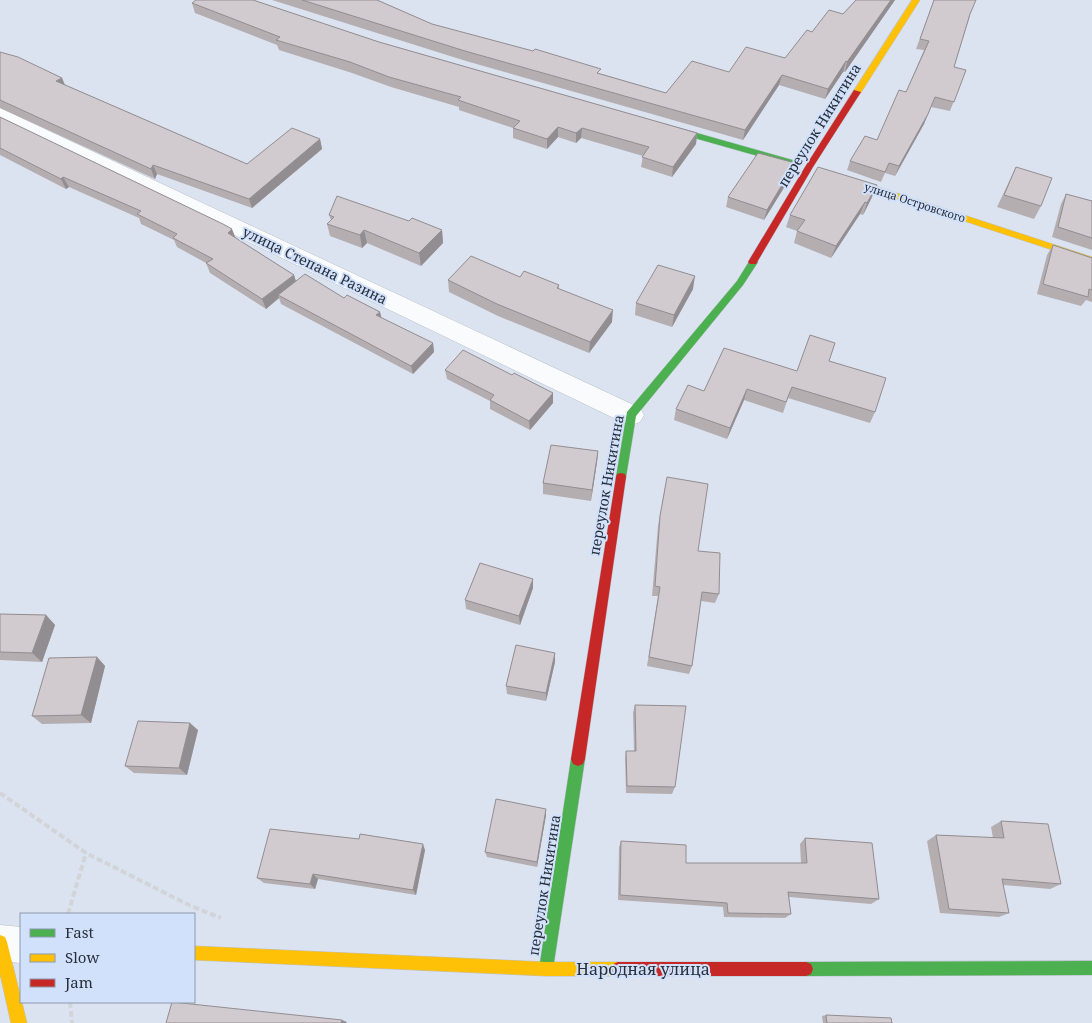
<svg xmlns="http://www.w3.org/2000/svg" width="1092" height="1023" font-family="'Noto Serif',serif">
<style>
.lines{fill:none;stroke-linecap:round;stroke-linejoin:round}
.street-casing{stroke:#b9c0ca;stroke-width:1}
.fast-casing{stroke:#b9c0ca;stroke-width:1}
.slow-casing{stroke:#b9c0ca;stroke-width:1}
.jam-casing{stroke:#b9c0ca;stroke-width:1}
.path{stroke:#d2d4d8;stroke-width:4;stroke-dasharray:6 3;stroke-linecap:butt}
.street{fill:#fafbfd;fill-rule:evenodd}
.fast{fill:#4caf50;fill-rule:evenodd}
.slow{fill:#ffc107;fill-rule:evenodd}
.jam{fill:#c62828;fill-rule:evenodd}
.wall{fill:#b4aeb1}
.shaded-wall{fill:#928d90}
.building{fill:#d1cace;stroke:#928d90}
.labels{text-anchor:middle;dominant-baseline:central;stroke-width:4;stroke-linejoin:round;paint-order:stroke}
.far-street-label{font-size:11px;fill:#292f39;stroke:#d1e1fb}
.street-label{font-size:14px;fill:#292f39;stroke:#d1e1fb}
.near-street-label{font-size:16px;fill:#292f39;stroke:#d1e1fb}
</style>
<rect width="100%" height="100%" fill="#dbe3f1"/>
<g class="lines">
<defs>
<path id="street" d="M0,108l640,300 4,7 -4,7 -9,3 -9,-3 -622,-300z
M0,925l21,2v36l-21,-2z"/>
<path id="fast" d="M659,124h6l131,37 1,2 -1,2h-6l-131,-37z
M753,259l5,3 -15,23 -107,131 -10,61 -1,3h-8l-1,-3 11,-65 110,-131 13,-21z
M578,752l5,2 2,5 -32,210 -2,5 -5,2 -5,-2 -2,-5 32,-210 2,-5z
M1092,961v14l-286,1 -5,-2 -2,-5 2,-5 5,-2z"/>
<path id="slow" d="M912,0h8l-60,94h-6l-1,-2z
M839,174l253,83v6l-256,-84 -1,-2z
M0,935l5,2 2,5 20,81h-16l-11,-49z
M194,946l352,16h72l5,2 2,5 -2,5 -5,2h-72l-352,-16z"/>
<path id="jam" d="M854,90l7,2 -48,75 -57,97h-6l-2,-2 57,-95z
M621,473l4,1 1,3 -41,282 -2,5 -5,2 -5,-2 -2,-5 45,-282 1,-3z
M618,962h188l5,2 2,5 -2,5 -5,2h-188l-5,-2 -2,-5 2,-5z"/>
</defs>
<use href="#street" class="street-casing"/>
<use href="#fast" class="fast-casing"/>
<use href="#slow" class="slow-casing"/>
<use href="#jam" class="jam-casing"/>
<path class="path" d="M0,793l86,60 105,53 30,12
M68,914l18,-61
M70,1002l2,21"/>
<use href="#street" class="street"/>
<use href="#fast" class="fast"/>
<use href="#slow" class="slow"/>
<use href="#jam" class="jam"/>
</g>
<path class="wall" d="M272,0h105l55,24 234,69 63,-21 56,-14 27,-26 31,-18 13,-14h39l-50,72h-2l-18,27 -46,-14 -36,55 -277,-79z
M934,0l36,16 -16,51 12,3 -16,41 -19,-4 -7,17 -29,52 -10,-3 -4,9 -34,-12 3,-9 27,-21 29,-48 18,-42 -8,-1z
M192,3l187,39 318,91 -1,11 -24,33 -31,-10 2,-11 -62,-18 -5,5 -18,-6 -11,12 -34,-11v-10l-54,-18v-3l-68,-20 -39,-14 -73,-23 -2,-5 -82,-32z
M0,52l62,26 3,7 182,79 73,-25 2,10 -70,59 -95,-34 -2,5 -155,-71z
M0,117l235,121 59,37 2,7 48,16 36,14 1,6 52,25 1,9 -21,22 -132,-70 -2,-6 -13,11 -56,-36 -4,-10 -29,-16 -3,-7 -33,-16 -2,-6 -70,-31 -3,2 -66,-34z
M1016,167l25,39 -7,13 -37,-12z
M793,173l-29,47 -38,-13 2,-10z
M1066,194l26,7v49l-40,-13 9,-33z
M872,197l-9,18 -3,-1 -29,44 -37,-15 3,-12 -11,-4 4,-12z
M329,215l113,15 1,13 -22,23 -54,-23 -5,5 -32,-12 -3,-12 4,-4z
M1053,245l39,13v44l-6,-2 -5,6 -44,-12 10,-39z
M520,277l39,8v4l53,33 -23,31 -91,-37 -49,-24 -1,-12z
M693,289l-21,38 -37,-12 1,-12z
M829,361l46,51 -5,11 -82,-25 -5,15 -39,-13 -17,39 -53,-19 2,-11 28,-18 93,-20z
M445,370l108,33 -23,27 -40,-21v-8l-43,-22z
M598,451l-1,11 -6,39 -48,-7v-11z
M667,477l31,74 21,43 -4,9 -14,-2 -9,65 -3,8 -42,-8 11,-70h-6l6,-70z
M533,579v9l-13,37 -54,-16 -1,-9z
M0,614l46,1 9,10 -13,37 -42,-2z
M97,657l8,9 -14,57 -49,1 -10,-8z
M555,662l-9,39 -39,-7 -1,-8z
M635,705l40,82 -3,7 -46,-1 -1,-35 1,-7h8l-1,-38z
M198,730l-11,45 -53,-2 -9,-7z
M546,815l-9,52 -50,-10 -2,-5z
M1001,821l60,63 -11,5 -47,-4 6,28 -10,4 -59,-4 -13,-72 9,-6 57,3 -2,-11z
M805,838l74,61 -8,5 -82,-7 2,17 -6,4 -61,-1 -1,-10 -105,-7 1,-53 2,-6 65,22h115l-1,-19z
M425,850l-9,45 -98,-16 -3,10 -51,-6 -7,-5z
M826,1015l66,8h-69l-1,-7z"/>
<path class="shaded-wall" d="M891,0h4l-50,72 2,-10z
M846,61l-3,11 -18,27 3,-10z
M782,75l-3,10 -36,55 2,-10z
M62,78l4,10 -10,-7z
M935,97l-11,27 -29,52 4,-10z
M558,127v10l-11,12v-10z
M582,128l-1,10 -5,5v-10z
M697,133l-1,11 -24,33 1,-10z
M320,139l2,10 -70,59 -3,-9z
M795,163l-2,10 -29,47 3,-10z
M153,165l4,9 -2,5 -4,-10z
M63,177l6,10 -3,2 -5,-10z
M877,185l-5,12 -9,18 4,-12z
M865,202l-5,12 -29,44 5,-12z
M232,229l4,10 -8,-6z
M364,230l3,13 -5,5 -2,-13z
M442,230l1,13 -22,23 -2,-13z
M294,275l3,10 -19,10 1,3 -13,11 -4,-10z
M695,276l-2,13 -21,38 2,-12z
M613,310l-1,12 -23,31 1,-11z
M380,312l2,8 -6,-5z
M433,343l1,9 -21,22 -2,-8z
M747,389l-3,11 -17,39 3,-11z
M553,393v10l-23,27 -1,-9z
M598,451l-1,11 -6,39 1,-11z
M533,579v9l-13,37 -1,-9z
M46,615l9,10 -13,37 -10,-9z
M555,653v9l-9,39v-8z
M97,657l8,9 -14,57 -10,-8z
M190,723l8,7 -11,45 -8,-7z
M546,809v6l-9,52v-5z
M423,844l2,6 -9,45 -3,-5z
M313,874l5,5 -3,10 -5,-5z
M342,1020l5,2 -1,1h-5z"/>
<path class="building" d="M196,0h57l126,42 318,91 -24,34 -31,-10 7,-10 -67,-19 -6,5 -18,-6 -11,12 -34,-11 7,-7 -62,-21 3,-3 -72,-20 -39,-15 -74,-22 4,-3 -88,-34z
M302,0h75l55,24 101,27 2,-2 66,20 -4,4 69,20 26,-32 37,11 17,-25 39,11 22,-28 5,2 17,-22 14,4 13,-14h35l-44,62 -1,-1 -18,28 -46,-14 -37,55 -280,-79z
M934,0h42l-6,14 -16,53 12,3 -12,32 -19,-5 -7,17 -29,52 -10,-3 -4,9 -35,-11 15,-25 12,4 22,-50 7,2 23,-51 -9,-2z
M0,52l18,5 44,21 -6,3 191,83 45,-36 28,11 -71,60 -96,-34 -2,4 -151,-69z
M0,117l223,107 9,5 -4,4 66,42 -32,24 -56,-36 7,-4 -40,-21 4,-4 -40,-20 4,-3 -78,-34 -2,2 -61,-31z
M758,153l37,10 -28,47 -39,-13z
M818,167l59,18 -10,18 -2,-1 -29,44 -39,-15 8,-11 -15,-5z
M1016,167l36,11 -11,28 -37,-11z
M1066,194l26,7v37l-34,-11z
M337,196l72,25 3,-3 30,12 -23,23 -55,-23 -4,5 -33,-11 7,-7 -5,-2z
M1053,245l39,13v32l-3,-1 -1,8 -45,-13z
M471,256l49,21 4,-6 35,14 -2,3 56,22 -23,32 -93,-38 -49,-24z
M658,265l37,11 -21,39 -38,-12z
M305,274l39,24 3,-3 33,17 -4,3 57,28 -22,23 -133,-71z
M810,335l25,8 -6,18 57,17 -11,34 -83,-25 -6,15 -39,-13 -17,39 -54,-19 12,-24 16,6 20,-43 73,23z
M463,350l49,25 2,-2 39,20 -24,28 -39,-21 4,-5 -49,-25z
M551,445l47,6 -6,39 -49,-7z
M667,477l41,7 -10,67 22,2 -1,41 -17,-2 -10,74 -43,-9 11,-70 -5,-1 5,-70z
M480,563l53,16 -14,37 -54,-16z
M0,614l46,1 -14,38 -32,-1z
M516,645l39,8 -9,40 -40,-7z
M97,657l-16,58 -49,1 17,-58z
M635,705l51,1 -11,81 -48,-1 -1,-35h10z
M138,721l52,2 -11,45 -54,-2z
M496,799l50,10 -9,53 -52,-10z
M1001,821l47,3 13,60 -59,-5 7,34 -60,-4 -13,-74 68,3z
M270,829l89,10 1,-5 63,10 -10,46 -100,-16 -3,10 -53,-6z
M805,838l67,5 7,56 -91,-7 3,22 -63,-1 -1,-10 -107,-8 1,-54 65,4v18h121z
M172,1002l170,18 -1,3h-175z
M826,1015l65,3 1,5h-65z"/>
<g class="labels">
<g class="far-street-label">
<text transform="translate(915 202) rotate(18)">улица Островского</text>
</g>
<g class="street-label">
<text transform="translate(819 125) rotate(-58)">переулок Никитина</text>
<text transform="translate(315 265) rotate(26)">улица Степана Разина</text>
<text transform="translate(606 485) rotate(-80)">переулок Никитина</text>
<text transform="translate(544 885) rotate(-81)">переулок Никитина</text>
</g>
<g class="near-street-label">
<text x="643" y="969">Народная улица</text>
</g>
</g>
<rect x="20" y="913" width="175" height="90" fill="#d1e1fb" stroke="#8e9aad"/>
<rect x="30" y="929" width="25" height="8" fill="#4caf50" stroke="#8e9aad"/>
<text x="65" y="938" font-size="15" fill="#292f39">Fast</text>
<rect x="30" y="954" width="25" height="8" fill="#ffc107" stroke="#8e9aad"/>
<text x="65" y="963" font-size="15" fill="#292f39">Slow</text>
<rect x="30" y="979" width="25" height="8" fill="#c62828" stroke="#8e9aad"/>
<text x="65" y="988" font-size="15" fill="#292f39">Jam</text>
</svg>
